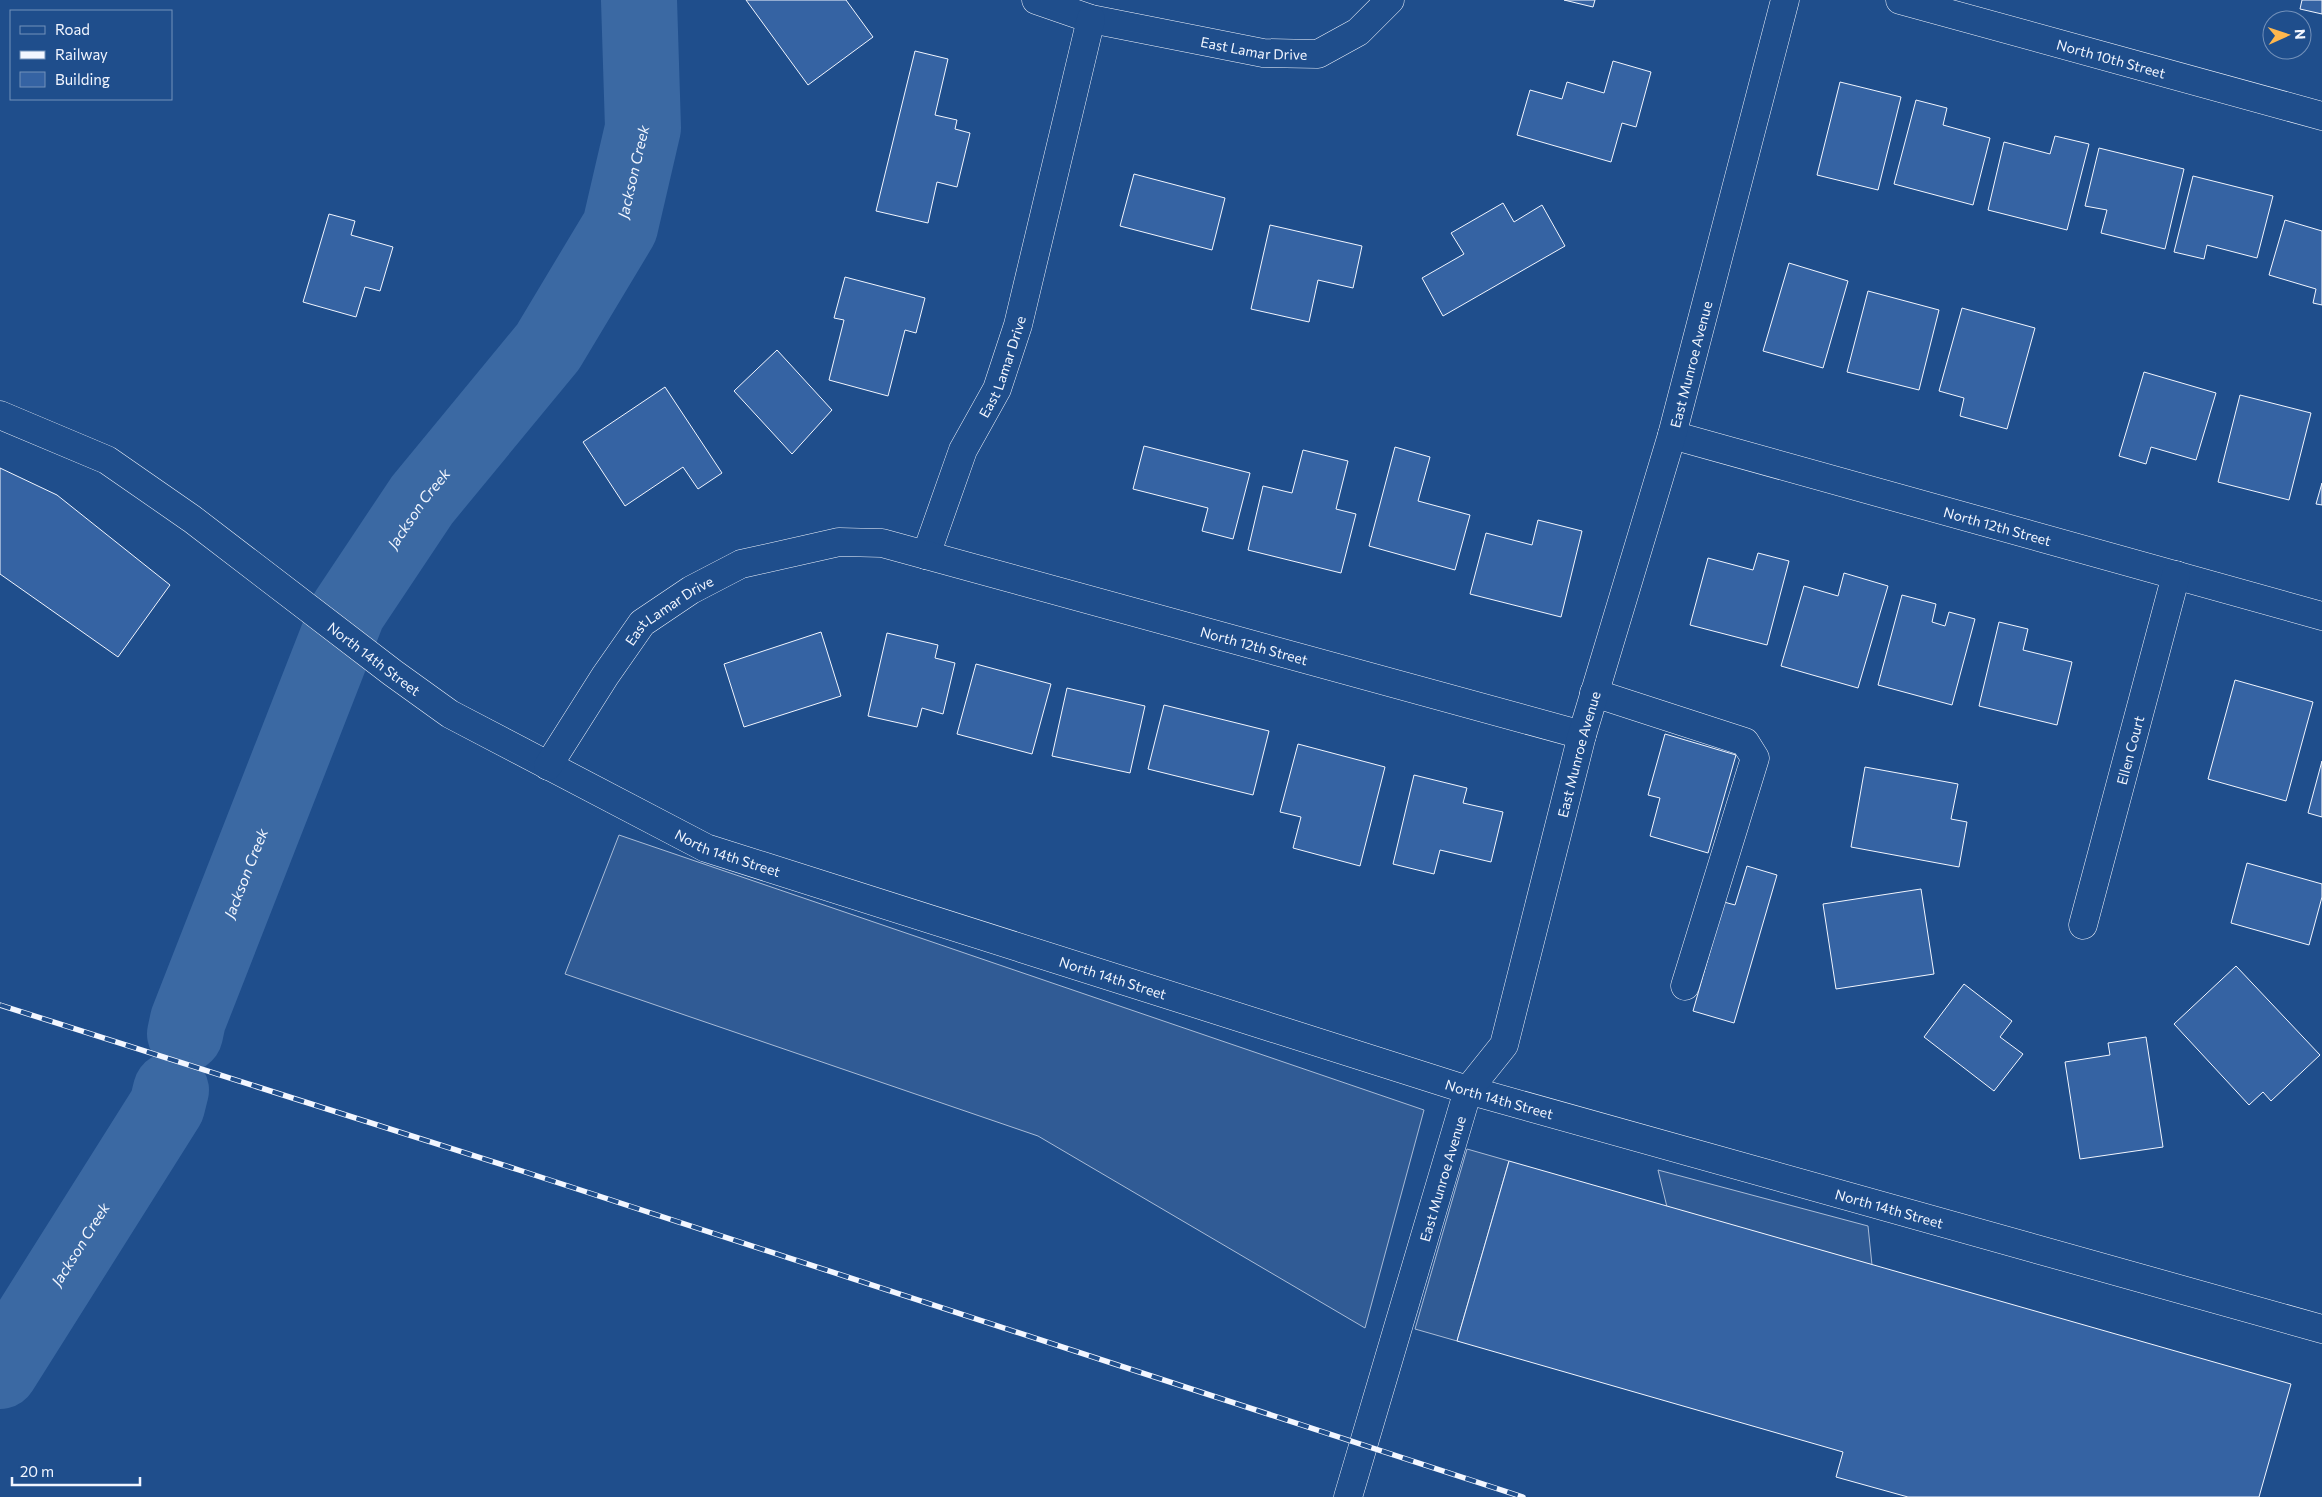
<svg xmlns="http://www.w3.org/2000/svg" width="2322" height="1497" font-family="Commissioner,sans-serif">
<style>
.parking{fill:#305b95;stroke:#a8bbd7}
.lines{fill:none;stroke-linecap:round;stroke-linejoin:round}
.river{stroke:#3b69a3;stroke-width:76}
.building{fill:#3563a3;stroke:#f2f6ff}
.minor-casing{stroke:#f2f6ff;stroke-width:29}
.minor{stroke:#1f4e8c;stroke-width:28}
.rail-casing{stroke:#f2f6ff;stroke-width:5.5}
.rail{stroke:#1f4e8c;stroke-width:4;stroke-dasharray:11;stroke-linecap:butt}
.labels{text-anchor:middle;dominant-baseline:central;stroke-width:4;stroke-linejoin:round;paint-order:stroke}
.street-label{font-size:14px;fill:#f2f6ff;stroke:#1f4e8c}
.water-label{font-size:15px;font-style:italic;fill:#f2f6ff;stroke:#1f4e8c}
</style>
<rect width="100%" height="100%" fill="#1f4e8c"/>
<path class="parking" d="M619,835l805,275 -59,218 -327,-192 -473,-162z
M1467,1149l42,12 -52,180 -42,-12z
M1658,1170l210,56 4,39 -205,-58z"/>
<g class="lines">
<g class="river">
<path id="s1" d="M185,1034l3,-14 160,-409 74,-111 126,-153 72,-120 23,-99 -4,-128"/>
<path id="s2" d="M0,1371l167,-265 4,-16"/>
</g>
</g>
<path class="building" d="M746,0h100l27,37 -65,48z
M1564,0h31l-2,7z
M2302,0h20v14l-22,-5z
M915,51l33,8 -13,56 22,5 -2,9 15,4 -13,54 -20,-5 -9,41 -52,-12z
M1613,61l38,11 -15,55 -14,-4 -11,39 -94,-27 13,-45 32,9 5,-17 37,11z
M1840,82l61,15 -23,93 -61,-15z
M1916,100l31,8 -4,17 47,13 -17,67 -79,-21z
M2055,136l34,8 -22,86 -79,-20 16,-68 46,12z
M2099,148l85,21 -19,80 -64,-16 6,-23 -22,-4z
M1134,174l91,24 -13,52 -92,-24z
M2193,176l80,20 -16,62 -50,-13 -3,14 -30,-7z
M1503,203l11,19 28,-17 23,41 -122,70 -21,-38 42,-24 -13,-21z
M329,214l26,7 -4,14 42,12 -13,44 -15,-4 -9,30 -53,-15z
M2285,220l37,11v74l-9,-2 3,-14 -47,-14z
M1270,225l92,21 -9,42 -35,-8 -9,42 -58,-13z
M1789,263l59,18 -25,87 -60,-17z
M845,277l80,21 -9,35 -11,-3 -17,66 -59,-16 15,-60 -10,-2z
M1868,291l71,19 -20,80 -72,-18z
M1962,308l73,20 -28,101 -47,-13 4,-18 -25,-7z
M777,350l55,60 -40,44 -58,-63z
M2144,372l72,21 -20,67 -45,-13 -5,17 -27,-8z
M665,387l57,86 -24,16 -15,-22 -58,39 -42,-64z
M2240,395l71,18 -22,87 -71,-18z
M1144,446l106,27 -17,66 -31,-8 6,-23 -75,-19z
M1395,447l35,10 -12,44 52,14 -15,55 -86,-24z
M1303,450l45,11 -12,48 20,5 -15,59 -93,-23 15,-64 29,7z
M0,468l57,27 113,90 -52,72 -118,-83z
M2322,483v22l-6,-1z
M1538,520l44,11 -21,86 -91,-23 16,-61 46,12z
M1758,553l31,8 -22,84 -77,-20 18,-67 45,12z
M1844,573l44,13 -30,102 -77,-22 23,-80 34,10z
M1902,595l34,9 -4,18 13,4 4,-14 26,7 -23,86 -74,-20z
M1999,622l29,7 -5,21 49,12 -15,63 -78,-19z
M821,632l20,64 -97,31 -20,-63z
M887,633l51,12 -3,13 20,5 -12,51 -21,-6 -5,19 -49,-11z
M976,664l75,20 -19,70 -75,-20z
M2235,680l78,22 -27,99 -78,-22z
M1067,688l78,18 -15,67 -78,-17z
M1164,705l105,26 -16,64 -105,-26z
M1665,734l71,21 -28,98 -58,-17 10,-38 -12,-3z
M1298,744l87,23 -25,99 -67,-18 8,-31 -21,-5z
M2322,761v56l-14,-4z
M1865,767l93,17 -7,35 16,3 -8,45 -108,-20z
M1414,775l53,13 -4,15 40,9 -12,50 -51,-12 -6,24 -41,-10z
M2247,863l75,21v13l-13,48 -78,-22z
M1747,866l30,9 -43,148 -41,-12 31,-109 11,3z
M1921,889l13,85 -98,15 -13,-85z
M2236,966l84,89 -49,46 -8,-9 -14,13 -75,-81z
M1964,984l48,37 -12,16 23,17 -29,37 -70,-54z
M2146,1037l17,110 -83,12 -15,-97 45,-7 -2,-12z
M1509,1161l782,223 -32,113h-351l-72,-20 7,-25 -386,-111z"/>
<g class="lines">
<defs>
<g id="minor">
<path id="s3" d="M1036,0l55,19 172,34 55,1 40,-22 32,-32"/>
<path id="s4" d="M1900,0l422,116"/>
<path id="s5" d="M0,415l107,45 85,59 201,154 57,41 256,134 762,242 854,239"/>
<path id="s6" d="M1672,435l650,181"/>
<path id="s7" d="M926,555l37,-105 34,-61 21,-64 73,-306"/>
<path d="M1594,693l151,49 10,16 -70,228"/>
<path id="s8" d="M548,766l57,-90 37,-53 49,-33 50,-26 98,-22 43,1 700,192"/>
<path id="s9" d="M2083,925l93,-350"/>
<path id="s10" d="M1348,1497l120,-407 36,-45 78,-310 90,-300 113,-435"/>
</g>
</defs>
<use href="#minor" class="minor-casing"/>
<use href="#minor" class="minor"/>
<defs>
<path id="rail" d="M0,1005l519,165 1004,327"/>
</defs>
<use href="#rail" class="rail-casing"/>
<use href="#rail" class="rail"/>
</g>
<g class="labels">
<g class="street-label">
<text stroke="none"><textPath href="#s3" startOffset="224">East Lamar Drive</textPath></text>
<text stroke="none"><textPath href="#s4" startOffset="219">North 10th Street</textPath></text>
<text stroke="none"><textPath href="#s7" startOffset="204">East Lamar Drive</textPath></text>
<text stroke="none"><textPath href="#s10" startOffset="1188">East Munroe Avenue</textPath></text>
<text stroke="none"><textPath href="#s6" startOffset="338">North 12th Street</textPath></text>
<text stroke="none"><textPath href="#s8" startOffset="200">East Lamar Drive</textPath></text>
<text stroke="none"><textPath href="#s8" startOffset="816">North 12th Street</textPath></text>
<text stroke="none"><textPath href="#s5" startOffset="449">North 14th Street</textPath></text>
<text stroke="none"><textPath href="#s9" startOffset="181">Ellen Court</textPath></text>
<text stroke="none"><textPath href="#s10" startOffset="782">East Munroe Avenue</textPath></text>
<text stroke="none"><textPath href="#s5" startOffset="854">North 14th Street</textPath></text>
<text stroke="none"><textPath href="#s5" startOffset="1259">North 14th Street</textPath></text>
<text stroke="none"><textPath href="#s5" startOffset="1664">North 14th Street</textPath></text>
<text stroke="none"><textPath href="#s10" startOffset="332">East Munroe Avenue</textPath></text>
<text stroke="none"><textPath href="#s5" startOffset="2069">North 14th Street</textPath></text>
</g>
<g class="water-label">
<text stroke="none"><textPath href="#s1" startOffset="982">Jackson Creek</textPath></text>
<text stroke="none"><textPath href="#s1" startOffset="578">Jackson Creek</textPath></text>
<text stroke="none"><textPath href="#s1" startOffset="172">Jackson Creek</textPath></text>
<text stroke="none"><textPath href="#s2" startOffset="150">Jackson Creek</textPath></text>
</g>
</g>
<rect x="10" y="10" width="162" height="90" fill="#1f4e8c" stroke="#7391ba"/>
<rect x="20" y="26" width="25" height="8" fill="#1f4e8c" stroke="#7391ba"/>
<text x="55" y="35" font-size="15" fill="#f2f6ff">Road</text>
<rect x="20" y="51" width="25" height="8" fill="#f2f6ff" stroke="#7391ba"/>
<text x="55" y="60" font-size="15" fill="#f2f6ff">Railway</text>
<rect x="20" y="72" width="25" height="15" fill="#3563a3" stroke="#7391ba"/>
<text x="55" y="85" font-size="15" fill="#f2f6ff">Building</text>
<g transform="translate(2287 35) rotate(87)"><circle r="24" fill="#1f4e8c" stroke="#7391ba"/>
<path d="M0-4L9 19L0 12L-9 19Z" fill="#ffb74d"/>
<text y="-8" font-size="14" font-weight="bold" text-anchor="middle" fill="#f2f6ff">N</text>
</g>
<path d="M12 1477v8h128v-8" fill="none" stroke="#f2f6ff" stroke-width="2.5"/>
<text x="20" y="1477" font-size="15" fill="#f2f6ff" stroke="#1f4e8c" stroke-width="4" paint-order="stroke">20 m</text>
</svg>
